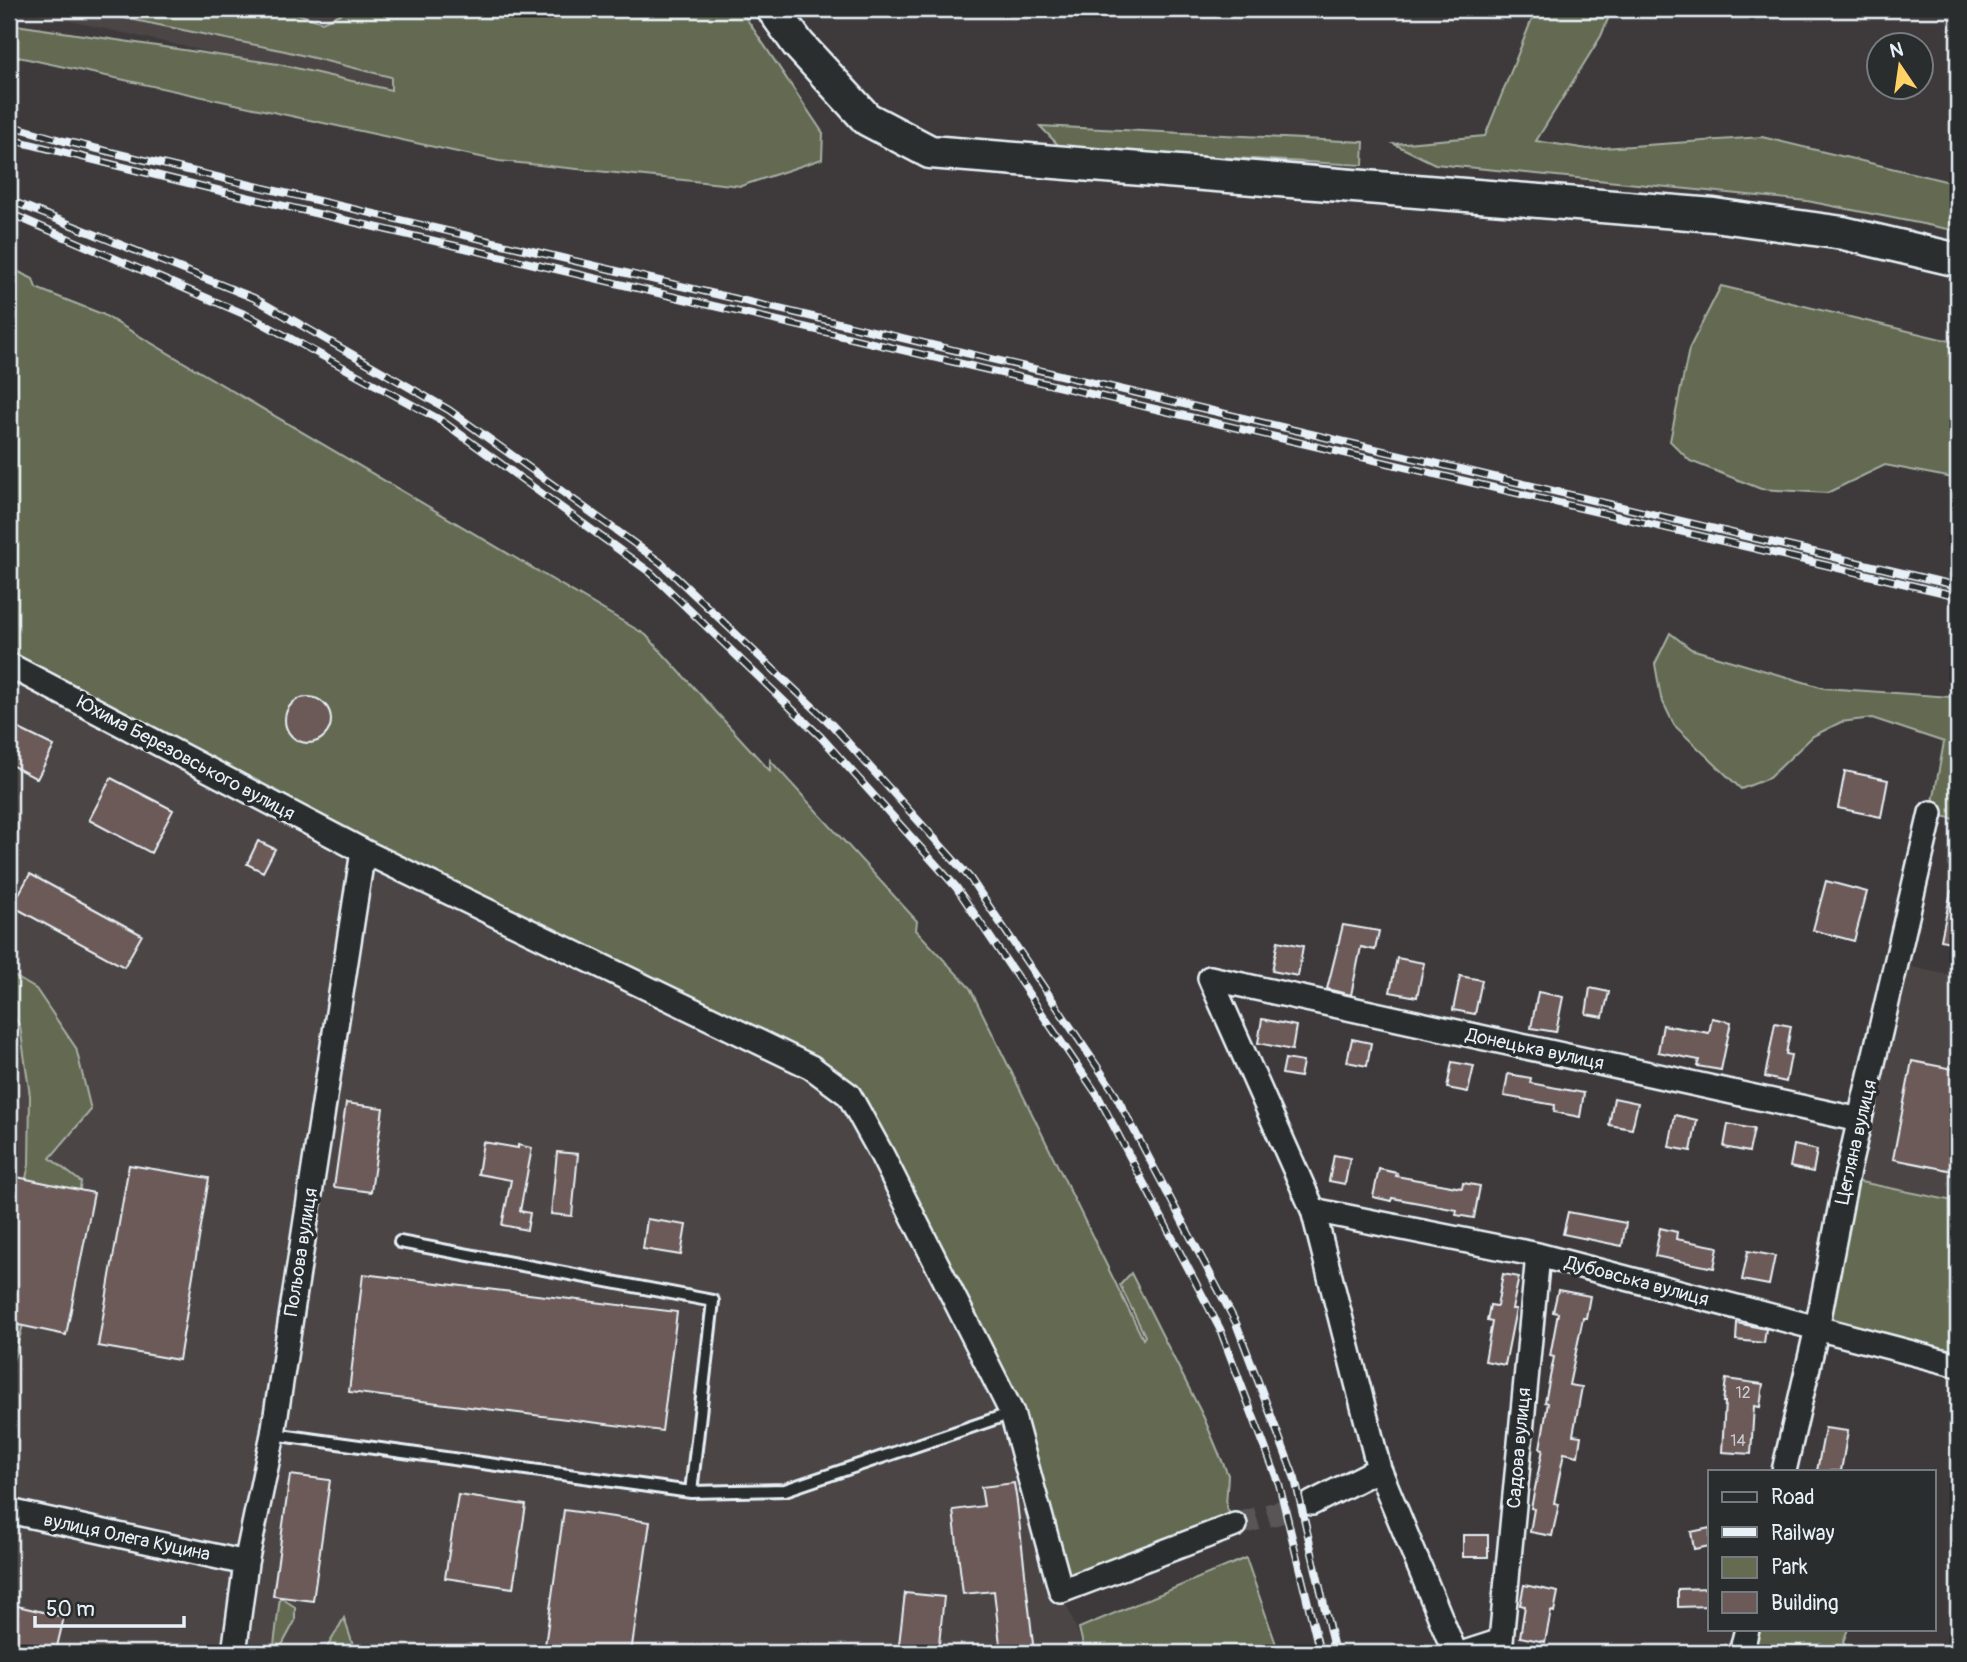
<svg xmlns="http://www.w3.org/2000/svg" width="1967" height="1662" font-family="Pangolin,sans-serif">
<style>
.built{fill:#4c4444}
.green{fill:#646b51;stroke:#a6aea4;stroke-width:2}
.building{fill:#6c5a58;stroke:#e8f1f8;stroke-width:2}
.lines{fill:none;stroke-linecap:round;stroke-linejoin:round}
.street-tunnel{stroke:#585557;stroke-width:23;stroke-dasharray:23 11;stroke-linecap:butt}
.lane-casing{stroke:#e8f1f8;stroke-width:16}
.street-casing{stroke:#e8f1f8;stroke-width:28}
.secondary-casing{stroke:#e8f1f8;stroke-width:37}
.lane{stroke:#2a2d2e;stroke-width:10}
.street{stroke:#2a2d2e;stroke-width:23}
.secondary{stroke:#2a2d2e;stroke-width:32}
.rail-casing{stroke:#e8f1f8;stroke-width:8}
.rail{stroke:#2a2d2e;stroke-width:5;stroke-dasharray:16;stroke-linecap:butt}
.labels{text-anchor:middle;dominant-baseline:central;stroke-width:7;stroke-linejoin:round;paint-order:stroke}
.number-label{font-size:16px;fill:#c9cbd0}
.street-label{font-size:19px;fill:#e8f1f8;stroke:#2a2d2e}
</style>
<rect width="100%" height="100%" fill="#3e3a3b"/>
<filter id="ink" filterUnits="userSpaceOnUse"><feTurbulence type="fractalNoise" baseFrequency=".0143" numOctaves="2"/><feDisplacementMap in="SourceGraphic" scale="14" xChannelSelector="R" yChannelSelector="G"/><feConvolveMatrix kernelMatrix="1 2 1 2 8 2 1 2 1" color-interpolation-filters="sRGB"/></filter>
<g filter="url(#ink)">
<path class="built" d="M16,9h435l-4,96z
M9,665l840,430 163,318 49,178 25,62h-1077z
M1898,964l60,13v225l-112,-23z"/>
<path class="green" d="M81,9h203l38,13 29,-13h389l83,124 -1,26 -81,27 -242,-25 -490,-106v-31l269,40 113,26v-13l-106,-26z
M1536,9h76l-11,27 -65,105 52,8 174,-12 196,47v47l-151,-30 -372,-37 -41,-20 91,-8z
M1040,126l324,16 -1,23 -301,-16z
M9,267l24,12 3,9 66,26 544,321 124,136v-11l147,161 -1,9 54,58 173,351 2,-3 -25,-51 11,-12 73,145 24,57 -2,31 9,19 -174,66 -49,-178 -163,-318 -840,-430z
M1721,286l237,57v136l-73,-14 -58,28 -66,-4 -71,-28 -20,-20 19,-92z
M1670,633l21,16 133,39 127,9 7,-35v158l-27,-7 13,-71 -72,-24 -31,4 -28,14 -44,42 -28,11 -67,-64 -13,-27 -6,-34z
M9,973l27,16 40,59 15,62 -41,48 31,24 -13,80 -43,56 -16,57v-122l20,-88 1,-69 -10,-70 -11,-18z
M1846,1179l112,23v163l-141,-37z
M1246,1558l33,95h-194l-6,-25z
M280,1597l15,10v14l-14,26 1,6h-9z
M344,1618l10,30 -4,5h-26z
M1755,1629h93l-5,13 6,11h-103z"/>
<path class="building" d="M285 720a23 23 0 1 1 46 0a23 23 0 1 1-46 0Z
M9,724l45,22 -17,33 -28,-15z
M1845,771l43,9 -7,37 -43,-9z
M111,778l62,32 -22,43 -62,-33z
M258,841l17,8 -12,23 -16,-8z
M30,874l112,61 -18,32 -112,-61z
M1826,881l41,11 -13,49 -41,-11z
M1951,891l7,1v52l-17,-4z
M1343,925l36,6 -4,19 -14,-3 -10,48 -24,-6z
M1278,941l25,5 -5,30 -26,-5z
M1397,958l27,5 -7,34 -27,-5z
M1460,976l22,4 -7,34 -22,-4z
M1590,988l19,4 -6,25 -17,-3z
M1538,992l25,5 -7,35 -25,-4z
M1712,1018l19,4 -10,48 -24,-4 2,-6 -41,-8 5,-27 46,8z
M1262,1019l34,7 -4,24 -34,-7z
M1775,1023l16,3 -5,28 5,1 -5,27 -21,-5z
M1352,1039l19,4 -4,23 -20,-4z
M1285,1059l18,3 -3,15 -18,-3z
M1912,1061l46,9v102l-65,-13z
M1452,1062l22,4 -6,26 -21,-4z
M1508,1074l23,4 -1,5 54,10 -4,24 -26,-5 1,-7 -51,-9z
M1614,1098l24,5 -6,26 -23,-4z
M346,1103l37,5 -12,84 -37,-5z
M1675,1115l22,5 -6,31 -22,-4z
M1728,1124l26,5 -5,23 -25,-5z
M483,1142l35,6v-3l14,3 -12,63 10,2 -3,17 -25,-5 9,-45 -33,-6z
M1794,1145l23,5 -4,22 -23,-5z
M557,1152l21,2 -6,62 -21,-2z
M1334,1155l16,3 -5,26 -16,-3z
M129,1165l80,13 -30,182 -81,-14z
M1379,1169l18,4 -1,3 66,12 1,-5 17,3 -6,32 -18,-3 1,-5 -65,-12 -1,3 -18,-4z
M12,1176l82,17 -28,142 -57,-12v-128z
M1568,1212l58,11 -4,23 -59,-12z
M647,1219l39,6 -5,30 -38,-6z
M1660,1228l17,4 -1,7 42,8 -4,21 -59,-12z
M1748,1251l27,5 -6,29 -27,-5z
M363,1274l314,38 -15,119 -313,-39z
M1503,1274l16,3 -7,32h4l-11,56 -20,-4 7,-39 -5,-1 3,-16 7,1z
M1558,1290l32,6 -4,22h-3l-14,67 13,2 -9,48 8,1 -3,20 -14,-3 -10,50 5,1 -7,32 -22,-4 4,-23 -3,-1 12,-59 -3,-1 8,-45 -3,-1 9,-45 -4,-1 8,-43 -5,-1z
M1737,1323l29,6 -2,14 -28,-3z
M1726,1379l37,5 -3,23 -6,-1 -3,48 -29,-2 3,-50h-2z
M1825,1428l23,3 -7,40h-24z
M290,1475l40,5 -17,121 -40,-5z
M1014,1483l3,19 17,151h-33l-7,-62 -31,3 -10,-84 31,-4 -3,-19z
M458,1495l68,10 -13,83 -68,-10z
M564,1510l86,12 -19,131h-87z
M1710,1528v18l-16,3 -3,-17z
M1463,1535h25v22h-25z
M1524,1585l34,7 -4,20 -3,-1 -6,31 -25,-5 5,-31 -5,-1z
M1710,1588v18l-32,1v-18z
M905,1593l39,4 -6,56h-40z
M9,1604l55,13 -8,34 -47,-11z"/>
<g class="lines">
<path class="street-tunnel" d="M1235,1525l77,-22"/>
<defs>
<path id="lane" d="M400,1242l313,59 -22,191
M273,1434l418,58 94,-2 227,-77"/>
<path id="street" d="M9,665l354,186 448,216 38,28 33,60 130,258 49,178 174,-66
M1210,978l650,142
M1210,978l103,232 66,259 -67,34
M1313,1210l225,45 420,110
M1379,1469l76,184
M1784,1471l33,-143 29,-149 85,-366
M9,1511l237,52
M234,1653l12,-90 27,-129 90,-583
M1464,1653l37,-12 37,-386
M1741,1653l6,-24"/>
<path id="secondary" d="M773,9l25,35 69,75 63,33 784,63 129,18 115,27"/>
</defs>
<use href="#lane" class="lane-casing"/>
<use href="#street" class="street-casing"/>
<use href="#secondary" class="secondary-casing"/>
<use href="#lane" class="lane"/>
<use href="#street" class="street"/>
<use href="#secondary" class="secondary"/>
<defs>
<path id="rail" d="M9,125l55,16 1894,445
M9,139l224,55 1725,402
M9,200l245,98 195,112 211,152 172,163 138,153 143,212 123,233 59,156 40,174
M9,213l242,104 191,104 209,152 170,164 135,150 142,209 122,233 59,155 41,169"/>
</defs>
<use href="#rail" class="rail-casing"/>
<use href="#rail" class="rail"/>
</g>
</g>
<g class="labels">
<g class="number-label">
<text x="1743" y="1393">12</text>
<text x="1738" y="1441">14</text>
</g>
<g class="street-label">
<text transform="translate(186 758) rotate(28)">Юхима Березовського вулиця</text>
<text transform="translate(1535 1049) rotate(12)">Донецька вулиця</text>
<text transform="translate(1856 1142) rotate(-77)">Цегляна вулиця</text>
<text transform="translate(301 1252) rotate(-81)">Польова вулиця</text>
<text transform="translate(1637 1281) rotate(15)">Дубовська вулиця</text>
<text transform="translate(1519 1448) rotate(-85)">Садова вулиця</text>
<text transform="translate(127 1537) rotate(12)">вулиця Олега Куцина</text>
</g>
</g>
<rect width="1967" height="1662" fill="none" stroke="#2a2d2e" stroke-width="35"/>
<rect x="18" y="18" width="1932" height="1627" fill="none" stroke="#e8f1f8" stroke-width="2.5" filter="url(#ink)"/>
<rect x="1708" y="1470" width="228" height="161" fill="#2a2d2e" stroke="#767b7f" stroke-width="2"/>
<rect x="1722" y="1492" width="35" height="10" fill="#2a2d2e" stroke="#767b7f" stroke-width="2"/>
<text x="1771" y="1504" font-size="21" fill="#e8f1f8">Road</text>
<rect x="1722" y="1527" width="35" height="10" fill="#e8f1f8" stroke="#767b7f" stroke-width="2"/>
<text x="1771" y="1540" font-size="21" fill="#e8f1f8">Railway</text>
<rect x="1722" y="1557" width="35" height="21" fill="#646b51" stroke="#767b7f" stroke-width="2"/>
<text x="1771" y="1574" font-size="21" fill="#e8f1f8">Park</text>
<rect x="1722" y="1592" width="35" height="21" fill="#6c5a58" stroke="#767b7f" stroke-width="2"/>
<text x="1771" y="1610" font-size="21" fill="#e8f1f8">Building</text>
<g transform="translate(1900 66) rotate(347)"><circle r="33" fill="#2a2d2e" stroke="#767b7f" stroke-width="2"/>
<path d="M0-5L12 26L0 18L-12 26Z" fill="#ffd166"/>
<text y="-10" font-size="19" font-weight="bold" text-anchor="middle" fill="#e8f1f8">N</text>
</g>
<path d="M35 1616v10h149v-10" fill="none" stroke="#e8f1f8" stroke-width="3.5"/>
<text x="46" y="1616" font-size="21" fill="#e8f1f8" stroke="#2a2d2e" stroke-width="5" paint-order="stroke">50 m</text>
</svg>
